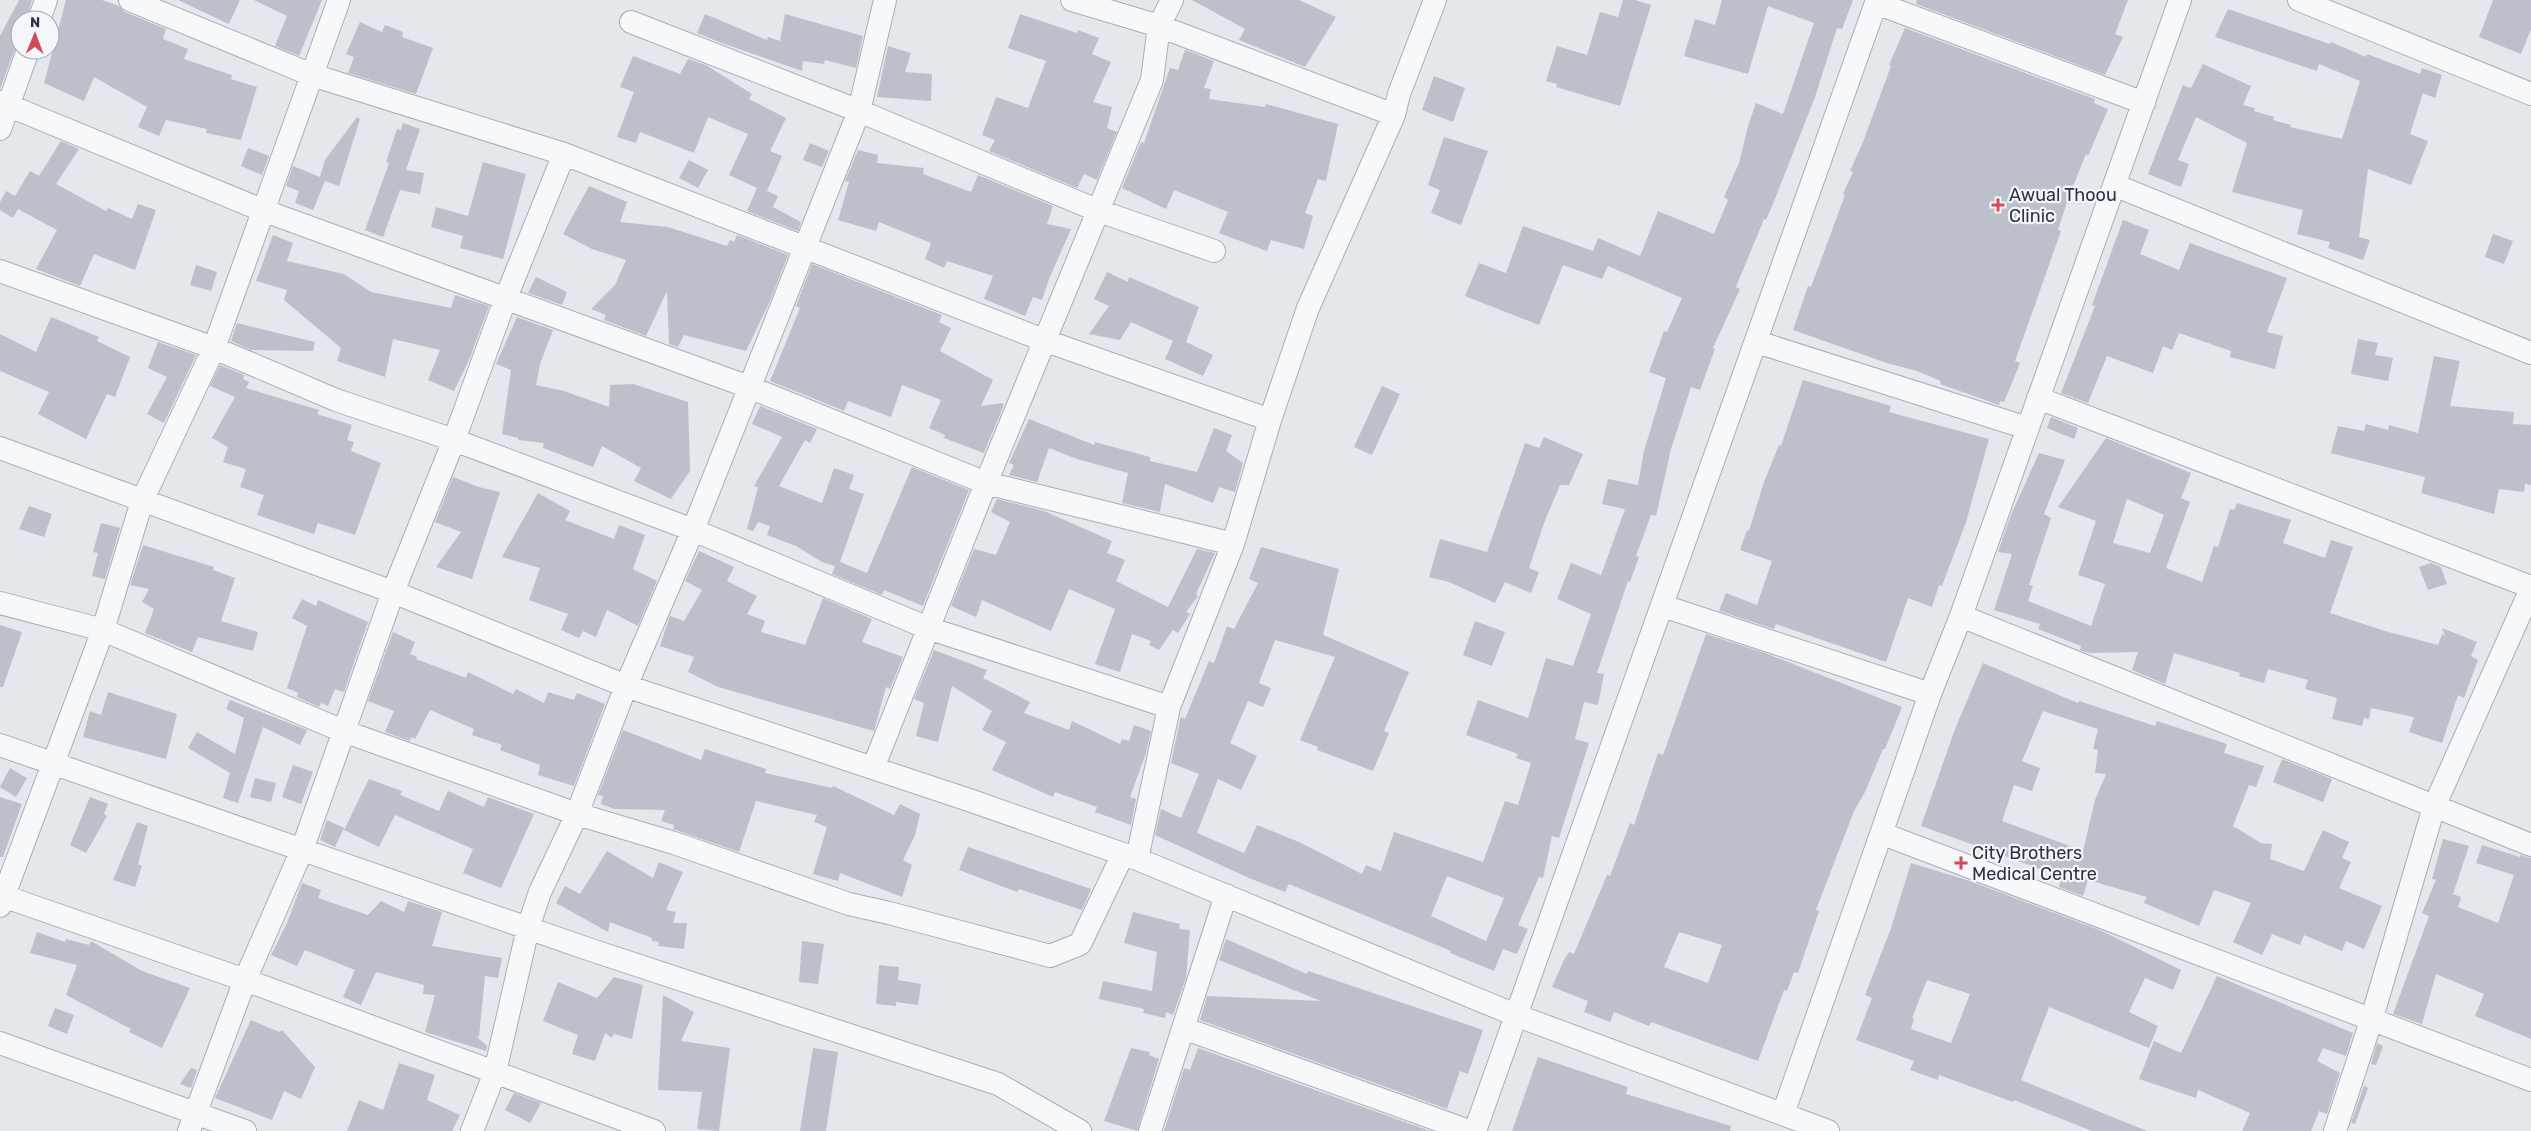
<svg xmlns="http://www.w3.org/2000/svg" width="2531" height="1131" font-family="Rubik,sans-serif">
<style>
.building{fill:#bbc0ca;fill-rule:evenodd}
.lines{fill:none;stroke-linecap:round;stroke-linejoin:round}
.minor-casing{stroke:#a9aeb7;stroke-width:24}
.minor{stroke:#f7f8fa;stroke-width:22}
.poi-dot{fill:#d1495b;stroke:#f4f6f9;stroke-width:2}
.labels{text-anchor:middle;dominant-baseline:central;stroke-width:4.5;stroke-linejoin:round;paint-order:stroke}
.poi-label{font-size:18px;fill:#2b3445;stroke:#f4f6f9;text-anchor:start}
</style>
<rect width="100%" height="100%" fill="#e4e7ec"/>
<path class="building" d="M19,0h13l-6,20h-6v20l-4,6 -16,43v-53z
M66,0h36l17,6 6,6 41,17 -3,10 25,10 -4,10 48,16 -1,4 26,8 -16,53 -35,-7 1,-4 -41,-9 -7,16 -21,-9 9,-20 -53,-30 -10,24 -40,-18z
M178,0h62l-11,24z
M254,0h68l-23,56 -24,-10 12,-30z
M1192,0h107l37,17 -31,50 -66,-27 6,-11z
M1623,0h12l16,5 -31,101 -64,-19 1,-3 -11,-3 11,-35 30,9 13,-43 18,5z
M1722,0h131l-11,29 -5,-1 -22,69 -40,102 -9,21 -2,-1 -28,68 4,2 -27,59 2,1 -15,41 -9,-3 -20,62 -15,67 -5,-1 -15,41 3,1 -9,25 -2,-1 -31,92 7,1 -6,31 -14,-3 -9,37 14,4 -30,95 -7,-2 -9,42 -4,-1 -21,48 10,4 -11,25 -14,-5 -9,22 -44,-18 1,-2 -162,-67 -4,8 -36,-14 -94,-43 6,-26 20,9 18,-44 -28,-11 9,-43 1,-3 4,2 24,-58 5,2 13,-37 7,3 24,-46 -9,-4 12,-32 78,22 -16,66 86,37 -25,59 5,2 -16,38 -56,-21 1,-3 -18,-7 35,-83 -60,-17 -16,43 12,5 -8,19 -15,-6 -18,42 27,13 -16,34 -23,-11 -21,54 47,20 13,-28 42,17 63,32 4,-9 15,6 13,-39 89,30 22,-61 13,4 13,-42 -15,-5 2,-4 -52,-19 12,-35 50,18 18,-60 27,8 18,-52 -34,-15 14,-36 30,12 24,-66 -23,-5 6,-25 30,6 6,-34 22,-73 -17,-6 15,-41 3,1 15,-34 -74,-32 -6,13 -39,-14 -24,60 -74,-29 14,-33 27,10 17,-47 70,25 5,-13 42,18 18,-45 56,23 14,-34 -4,-3 15,-34 9,-37 8,-23 27,11 31,-91 -46,-17 -20,68 -64,-18 11,-37 20,6zM1447,876l57,22 -18,43 -55,-25z
M1917,0h211l-13,34 8,3 -18,38 -189,-71z
M2493,0h38v29l-10,25 -42,-17z
M2228,9l102,35 1,-2 35,15 1,-3 53,20 2,-6 20,7 -7,23 -12,-5 -13,41 18,7 -17,44 -43,-16 -9,68 11,3 -7,20 -35,-12 2,-6 -33,-8 6,-24 -71,-18 15,-49 -51,-26 -18,43 11,4 -8,23 -33,-13 35,-89 8,3 12,-24 48,22 -8,19 12,3 -1,3 20,6 -1,3 18,5 -1,2 52,12 18,-58 -41,-17 -2,7 -102,-34z
M705,14l62,26 1,-3 12,4 5,-27 78,22 -7,32 -31,-8 -1,4 -21,-3 -1,10 -83,-29 -22,-9z
M1020,14l57,19 1,-3 21,8 -7,16 19,8 -18,40 19,5 -5,21 10,4 -20,48 -13,-6 -7,14 -88,-37 6,-11 -13,-5 14,-38 32,11 18,-47 -38,-13z
M360,22l22,10 3,-7 18,7 -1,5 31,11 -17,46 -68,-21 6,-16 -8,-3z
M1905,28l190,71 -1,4 14,6 -20,47 -2,-2 -17,42 -11,34 3,1 -46,130 5,2 -16,39 -4,-1 -1,4 -59,-21 1,-3 -24,-10 -30,-8 -94,-33 15,-44 3,1 34,-92 -2,-1 10,-22 -3,-1 13,-29 28,-76 -2,-1z
M888,46l23,7 -6,19 27,2 -1,27 -54,-4z
M1185,50l29,11 -10,27 7,1 -2,10 56,8 1,-3 72,20 -12,57 -8,-2 -13,34 8,3 -9,33 -33,-9 -4,11 -48,-18 9,-21 -54,-22 -8,19 -44,-21 19,-46 3,1 26,-75 8,2z
M633,56l47,18 8,-15 18,6 46,29 -3,5 37,19 -16,33 12,5 -15,35 11,5 -5,11 28,15 -3,9 -51,-20 10,-23 -28,-13 19,-41 -40,-17 -14,36 -54,-21 -4,11 -19,-6 17,-45 -14,-5z
M1434,76l31,12 -12,34 -31,-12z
M357,117l3,2 -21,67 -14,-5 -12,29 -18,-7 4,-12 -13,-5 7,-20 27,11 5,-17z
M403,123l17,6 -14,41 18,3 -4,21 -20,-4 -17,47 -18,-7 24,-67 -3,-1 11,-33 4,1z
M1444,137l44,14 -27,74 -30,-12 9,-23 -12,-5z
M61,141l18,8 -23,35 50,27 2,-3 24,11 6,-15 18,6 -21,60 -41,-16 -14,32 -44,-17 21,-39 -39,-21 -5,9 -13,-8v-8l6,-11 9,5 15,-25 9,5z
M810,143l19,8 -7,16 -19,-7z
M248,148l21,8 -7,19 -21,-9z
M858,150l20,5 -1,8 47,5 -1,6 48,18 7,-17 75,31 -6,18 24,5 -22,50 -7,21 -9,-3 -8,19 -41,-17 9,-23 -46,-15 -3,7 -19,-9 6,-16 -52,-21 -3,9 -38,-11 11,-38 -4,-1z
M689,160l19,10 -10,18 -19,-10z
M483,162l43,12 -23,85 -43,-11 3,-12 -32,-9 5,-20 32,9z
M589,186l38,16 -7,20 48,5 59,19 3,-6 4,2 3,-7 51,20 -18,46 -24,50 -62,-16 -6,12 -9,-3 -2,-53 -21,45 -42,-16 2,-5 -15,-6 24,-24 11,-25 -34,-11 -29,-15z
M2123,220l26,10 -9,24 39,16 11,-27 97,35 -20,54 16,4 -8,33 -45,-12 1,-6 -52,-18 -7,17 -9,-4 -10,27 -46,-17 -19,47 -27,-10 34,-87 -3,-1z
M2493,234l20,7 -9,23 -19,-7z
M273,235l20,8 -6,18 57,13 27,18 80,16 4,-13 34,11 -20,54 -15,31 -26,-11 12,-30 -47,-11 -8,38 -48,-16 4,-13 -57,-48 3,-10 -31,-9z
M812,264l130,51 -3,7 12,6 -11,23 53,29 -12,26 22,-3v4l-19,46 -40,-15 1,-3 -16,-7 12,-28 -39,-15 -11,32 -43,-16 -4,10 -2,-1 -72,-29 30,-73 -4,-2z
M196,265l21,7 -6,19 -21,-6z
M1107,272l21,10 1,-5 70,30 -13,35 27,13 -10,21 -38,-17 8,-18 -42,-19 -11,18 -31,-6 20,-28 -15,-7z
M536,277l31,15 -5,13 -34,-12z
M51,317l48,20 -2,4 33,16 -15,40 -8,-3 -21,45 -48,-25 11,-22 -49,-21v-37l36,18z
M517,317l36,13 -13,34 -4,21 28,6 45,16 1,-22 23,-1 55,18 2,69 -19,28 -37,-18 7,-13 -39,-22 -9,21 -50,-19 1,-5 -26,-3v-2l-16,-4 9,-64 -15,-6z
M237,323l78,19 -2,9 -62,-1 -20,-9z
M2358,339l20,4 -3,12 18,3 -5,23 -37,-7z
M158,342l38,13 -32,68 -17,-9 20,-37 -19,-9z
M2434,356l26,5 -10,45 64,6 -1,12 18,1v60l-6,-1 -1,8 -25,-3 -5,25 -73,-21 4,-16 -94,-24 7,-27 26,5 2,-7 22,6 1,-5 29,8z
M220,365l24,10 -1,4 6,3 -3,6 73,22 -2,4 35,11 -5,15 7,2 -3,9 30,12 -26,72 -37,-12 -4,11 -57,-19 7,-20 -24,-8 6,-18 -23,-7 5,-15 -16,-9 23,-41 -25,-11z
M1803,380l88,26 -2,6 100,27 -23,83 -24,64 -3,-1 -7,22 -24,-9 -22,64 -110,-38 -2,5 -55,-18 7,-18 31,12 15,-44 -32,-11 7,-20 2,1 15,-49 15,-37 2,1z
M1382,386l18,8 -28,61 -18,-8z
M760,406l57,23 -7,14 -5,-3 -26,46 43,17 12,-35 20,7 -5,14 15,5 -24,68 27,11 45,-106 57,23 -46,116 -39,-16 -2,5 -50,-21 3,-8 -13,-4 -26,-16 -29,-11 3,-9 -12,-4 -5,9 -6,-2 11,-42 -4,-1 28,-49 -30,-13z
M2051,417l27,11 -4,11 -27,-11z
M1029,419l65,26 1,-3 55,15v4l47,11 17,-44 18,7 -6,16 17,12 -8,29 -16,-5 -6,16 -48,-19 -5,28 -38,-9 6,-30 -51,-14 -28,-11 -12,34 -28,-7 5,-10 -5,-2z
M1544,437l39,17 -14,31h-9l-16,38 -15,45 10,4 -8,21 -26,-11 -10,21 -46,-21 -20,-5 11,-38 47,13 38,-109 14,5z
M2106,438l85,35 -10,25 9,4 -24,66 36,14 12,-36 4,1 12,-38 4,1 3,-7 54,17 -8,23 42,15 6,-18 22,7 -23,66 55,18 53,14 4,-11 3,2 -3,-8 35,14 -6,14 7,4 -14,38 -6,-3 -16,48 -33,-11 5,-15 -43,-9 -2,11 -5,-1 -2,8 -30,-7 5,-21 -32,-9 3,-9 -40,-11 -4,14 -25,-7 1,-3 -66,-20 -9,31 -33,-14 6,-18 -49,1 -9,-3 1,-4 -43,-17 2,-5 -46,-14 18,-56 -14,-2 12,-35 29,-64 26,7 -21,54 7,4 -22,67 4,1 -5,15 63,25 14,-42 -27,-9 18,-54 -38,-14zM2127,499l37,16 -14,38 -37,-10z
M453,477l26,10 21,5 -28,87 -36,-12 25,-35 -26,-10z
M538,493l32,18 -5,9 49,19 5,-14 26,10 -12,34 24,12 -19,45 -31,-16 -11,27 -13,-6 -4,7 -18,-8 7,-16 -39,-14 11,-32 -38,-11z
M997,499l47,12 68,30 -5,12 18,7 -9,21 52,26 29,-58 18,4 -19,41 2,2 -12,16 4,2 -12,19 -5,-3 -14,20 -10,-5 2,-4 -19,-7 -12,38 -25,-8 20,-55 -46,-20 -18,42 -69,-31 -6,17 -25,-11 23,-57 22,6 14,-33 -19,-10z
M29,506l23,8 -8,23 -25,-8z
M101,523l19,5 -15,51 -13,-3 6,-23 -5,-1z
M143,545l71,22 -1,3 22,8 -14,43 37,11 -5,19 -55,-14 -6,15 -47,-19 9,-24 -12,-7 7,-13 -19,-4z
M699,551l35,16 -7,14 30,15 -10,18 18,7 -4,11 44,13 18,-47 49,21 -10,23 41,15 -13,32 -4,-2 -12,44 -156,-44 -30,-15 6,-15 -34,-11 10,-30 14,5 18,-31 -17,-9z
M2431,563l10,4 6,17 -19,6 -9,-23z
M302,599l14,7 2,-6 50,22 -24,70 -9,-3 -7,17 -7,-3 -2,4 -22,-10 1,-4 -11,-5 20,-62 -15,-8z
M1475,621l30,11 -13,34 -29,-11z
M0,625l22,7 -19,55h-3z
M393,632l22,10 -5,12 7,3 -1,2 50,19 2,-6 45,22 3,-5 28,14 4,-11 26,8 3,-7 28,11 -31,82 -36,-11 2,-10 -40,-15 2,-5 -30,-10 2,-6 -44,-19 -15,29 -3,-2 -3,4 -24,-9 9,-21 -26,-10z
M1706,634l59,19 137,54 -17,42h-2l-18,43 -11,19 -38,99 3,1 -21,62 -4,-1 -7,19 -3,-1 -26,71 -107,-39 -2,4 -35,-14 -4,10 -26,-10 4,-11 -36,-14 12,-27 5,-8 5,2 33,-79 3,1 20,-53 4,2 24,-72 5,2zM1679,932l43,13 -14,38 -44,-16z
M934,650l53,20 -4,8 47,24 -6,11 45,17 3,-9 48,23 2,-5 7,2 5,-16 17,6 -5,22 -16,44 6,2 -5,26 -36,-13 2,-5 -42,-15 -2,5 -61,-27 14,-28 -24,-12 10,-19 -40,-25 -14,56 -22,-6 8,-33 -10,-4z
M1983,663l95,40 1,-2 76,25 2,-5 70,23 -3,9 40,13 -8,21 -7,-2 -16,41 28,17 11,1 -2,15 34,12 19,-41 26,12 -7,16 9,4 -12,26 43,18 -18,43 -18,-8 -4,10 -38,-16 -4,10 -28,-11 -10,21 -29,-13 18,-39 -37,-13 -15,36 -55,-23 3,-6 -59,-17 -5,16 -24,-9 3,-10 -141,-51 34,-97zM2043,711l55,18 -5,20 5,1 -3,23 11,1 -11,26 -12,51 -81,-30 12,-36 18,6 8,-23 -18,-7z
M108,692l69,22 -11,45 -83,-22 7,-26 11,4z
M230,700l77,30 -7,15 -37,-18 -25,76 -15,-5 7,-25 -42,-25 9,-16 38,22 9,-36 -18,-9z
M623,730l78,30 4,-11 61,20 -1,4 67,15 1,-2 61,29 6,-11 20,10 -5,21 -12,25 9,5 -10,32 -62,-24 -2,8 -25,-7 14,-47 -13,-5 3,-7 -61,-14 -17,51 -66,-23 1,-4 -13,-4 4,-11 -51,-1 -13,-5 2,-8 -5,-1z
M2282,759l50,20 -9,23 -50,-20z
M293,765l20,7 -12,32 -19,-7z
M10,768l17,10 -11,19 -16,-10z
M255,778l21,5 -5,19 -21,-5z
M369,779l33,12 -2,4 39,16 9,-20 36,16 4,-10 46,17 -33,74 -38,-15 10,-24 -78,-34 -16,32 -35,-17z
M0,797l22,7 -19,53h-3z
M90,797l18,7 -4,10 3,2 -21,37 -16,-8z
M327,820l17,8 -9,19 -15,-7z
M137,822l11,4 -10,38 4,2 -7,21 -22,-7z
M2443,839l26,7 -16,48 8,3 -3,10 40,16 16,-48 -38,-12 6,-18 38,12v-2l11,3v181l-56,-23 9,-22 -48,-20 -14,50 -29,-10 36,-98 -7,-3 14,-33 -4,-1z
M968,847l123,42 -9,21 -63,-21 -2,3 -58,-22z
M607,851l46,27 6,-16 24,10 -17,38 10,2 -3,11h14l-3,26 -26,-3 1,-4 -7,-1v-3l-42,-16 -2,10 -52,-29 9,-17 15,8z
M1911,863l59,18 132,50 79,39 -8,20 -28,-12 -16,34 29,14 -9,22 -100,-41 -28,73 126,51h-55l-78,-31 -1,2 -74,-27 -1,5 -28,-10 4,-9 -58,-21 16,-42 -7,-3 25,-64zM1927,980l43,14 -19,49 -40,-14 3,-10 -2,-1z
M302,883l19,7 -3,8 50,17 13,-14 23,11 4,-11 34,11 -10,34 70,12 -4,20 -13,-2 -6,61 -3,-1 11,10 -1,5 -61,-19 10,-37 -12,-1 1,-9 -48,-13 -15,33 -18,-8 12,-27 -50,-20 -8,16 -26,-11 16,-32z
M1133,912l47,12 -1,5 11,1 -4,48 -13,37 -7,-3 -1,6 -22,-5 1,-4 -45,-10 4,-18 49,10 5,-39 -33,-9z
M37,932l28,10 1,-3 23,6 2,-4 51,30 48,17 -28,60 -33,-16 2,-3 -65,-34 11,-30 -47,-12z
M1226,939l81,35 1,-3 175,59 -15,44 -8,-3 -13,38 -247,-89 7,-24 114,5 -102,-41z
M802,941l22,3 -6,40 -19,-2z
M879,965l20,2 -1,13 23,4 -3,21 -22,-3v4l-20,-2z
M2217,976l136,57 -7,23 -23,-8 -6,13 23,12 -13,41 -8,-3 -8,20h-69l8,-18 -52,-23 -2,8 -57,-19 15,-38 27,12z
M614,977l29,8 -11,54 -18,-5 -2,4 -7,-5 -10,28 -23,-7 6,-19 -35,-14 15,-39 39,16z
M663,995l31,17 -13,29 49,7 -11,83 -22,-2 5,-37 -44,-2z
M55,1008l19,7 -7,19 -19,-8z
M251,1020l28,12 3,-2 33,37 -14,32 -17,-8 -12,29 -57,-22z
M2377,1043l6,3 -7,19 -5,-1z
M813,1048l25,4 -12,79h-26z
M1131,1048l19,4 -1,3 10,4 -22,72 -33,-10z
M1198,1048l232,83h-266l20,-63 6,2z
M1538,1057l90,30 -2,7 105,32 -1,5h-218z
M399,1063l36,12 -8,25 33,15 -8,16h-105l12,-31 24,10z
M191,1068l6,2 -6,18 -11,-4z
M2364,1086l4,2 -13,36 -4,-1z
M514,1093l27,10 -11,20 -25,-13z"/>
<g class="lines">
<defs>
<path id="minor" d="M130,0l182,75 252,79 482,187 224,79
M1072,0l87,26 235,89
M2299,0l232,94
M1876,3l268,100
M39,20l7,-20
M631,22l228,89 240,100 115,40
M0,102l262,108 487,177 237,96 247,61 -64,163 -32,152
M0,129l28,-79
M2114,185l417,168
M0,271l214,77 122,52 118,40 239,90 235,98 241,79
M1757,342l270,86
M2038,398l493,189
M0,448l393,144 233,94 343,114 168,59 381,157 310,115
M1233,544l37,-124 38,-112 86,-193 5,-21 36,-94
M0,603l103,27 240,101 234,83 97,29 175,61 40,9 161,43 30,-12 43,-90
M1663,606l267,88
M1961,616l570,229
M0,745l591,205 407,134 82,47
M873,768l113,-285 166,-403 7,-54 13,-26
M1883,834l648,246
M0,895l245,85 409,151
M0,906l103,-276 39,-129 72,-153 125,-348
M1183,1028l286,103
M0,1043l245,88
M1783,1114l147,-420 31,-78 219,-616
M189,1131l56,-151 57,-130 91,-258 61,-152 51,-140 59,-146
M472,1131l23,-59 33,-144 12,-36 37,-78 49,-128 67,-156 166,-419 26,-111
M1150,1131l76,-236
M1475,1131l402,-1131
M2335,1131l36,-110 63,-214 97,-218"/>
</defs>
<use href="#minor" class="minor-casing"/>
<use href="#minor" class="minor"/>
</g>
<g class="poi-dot">
<path d="M1995.5 197.5h5v5h5v5h-5v5h-5v-5h-5v-5h5z"/>
<path d="M1958.5 855.5h5v5h5v5h-5v5h-5v-5h-5v-5h5z"/>
</g>
<g class="labels">
<g class="poi-label">
<text x="2009" y="195">Awual Thoou<tspan x="2009" dy="21">Clinic</tspan></text>
<text x="1972" y="853">City Brothers<tspan x="1972" dy="21">Medical Centre</tspan></text>
</g>
</g>
<g transform="translate(35 35) rotate(1)"><circle r="24" fill="#f4f6f9" stroke="#a4a8b1"/>
<path d="M0-4L9 19L0 12L-9 19Z" fill="#d1495b"/>
<text y="-8" font-size="14" font-weight="bold" text-anchor="middle" fill="#2b3445">N</text>
</g>
</svg>
